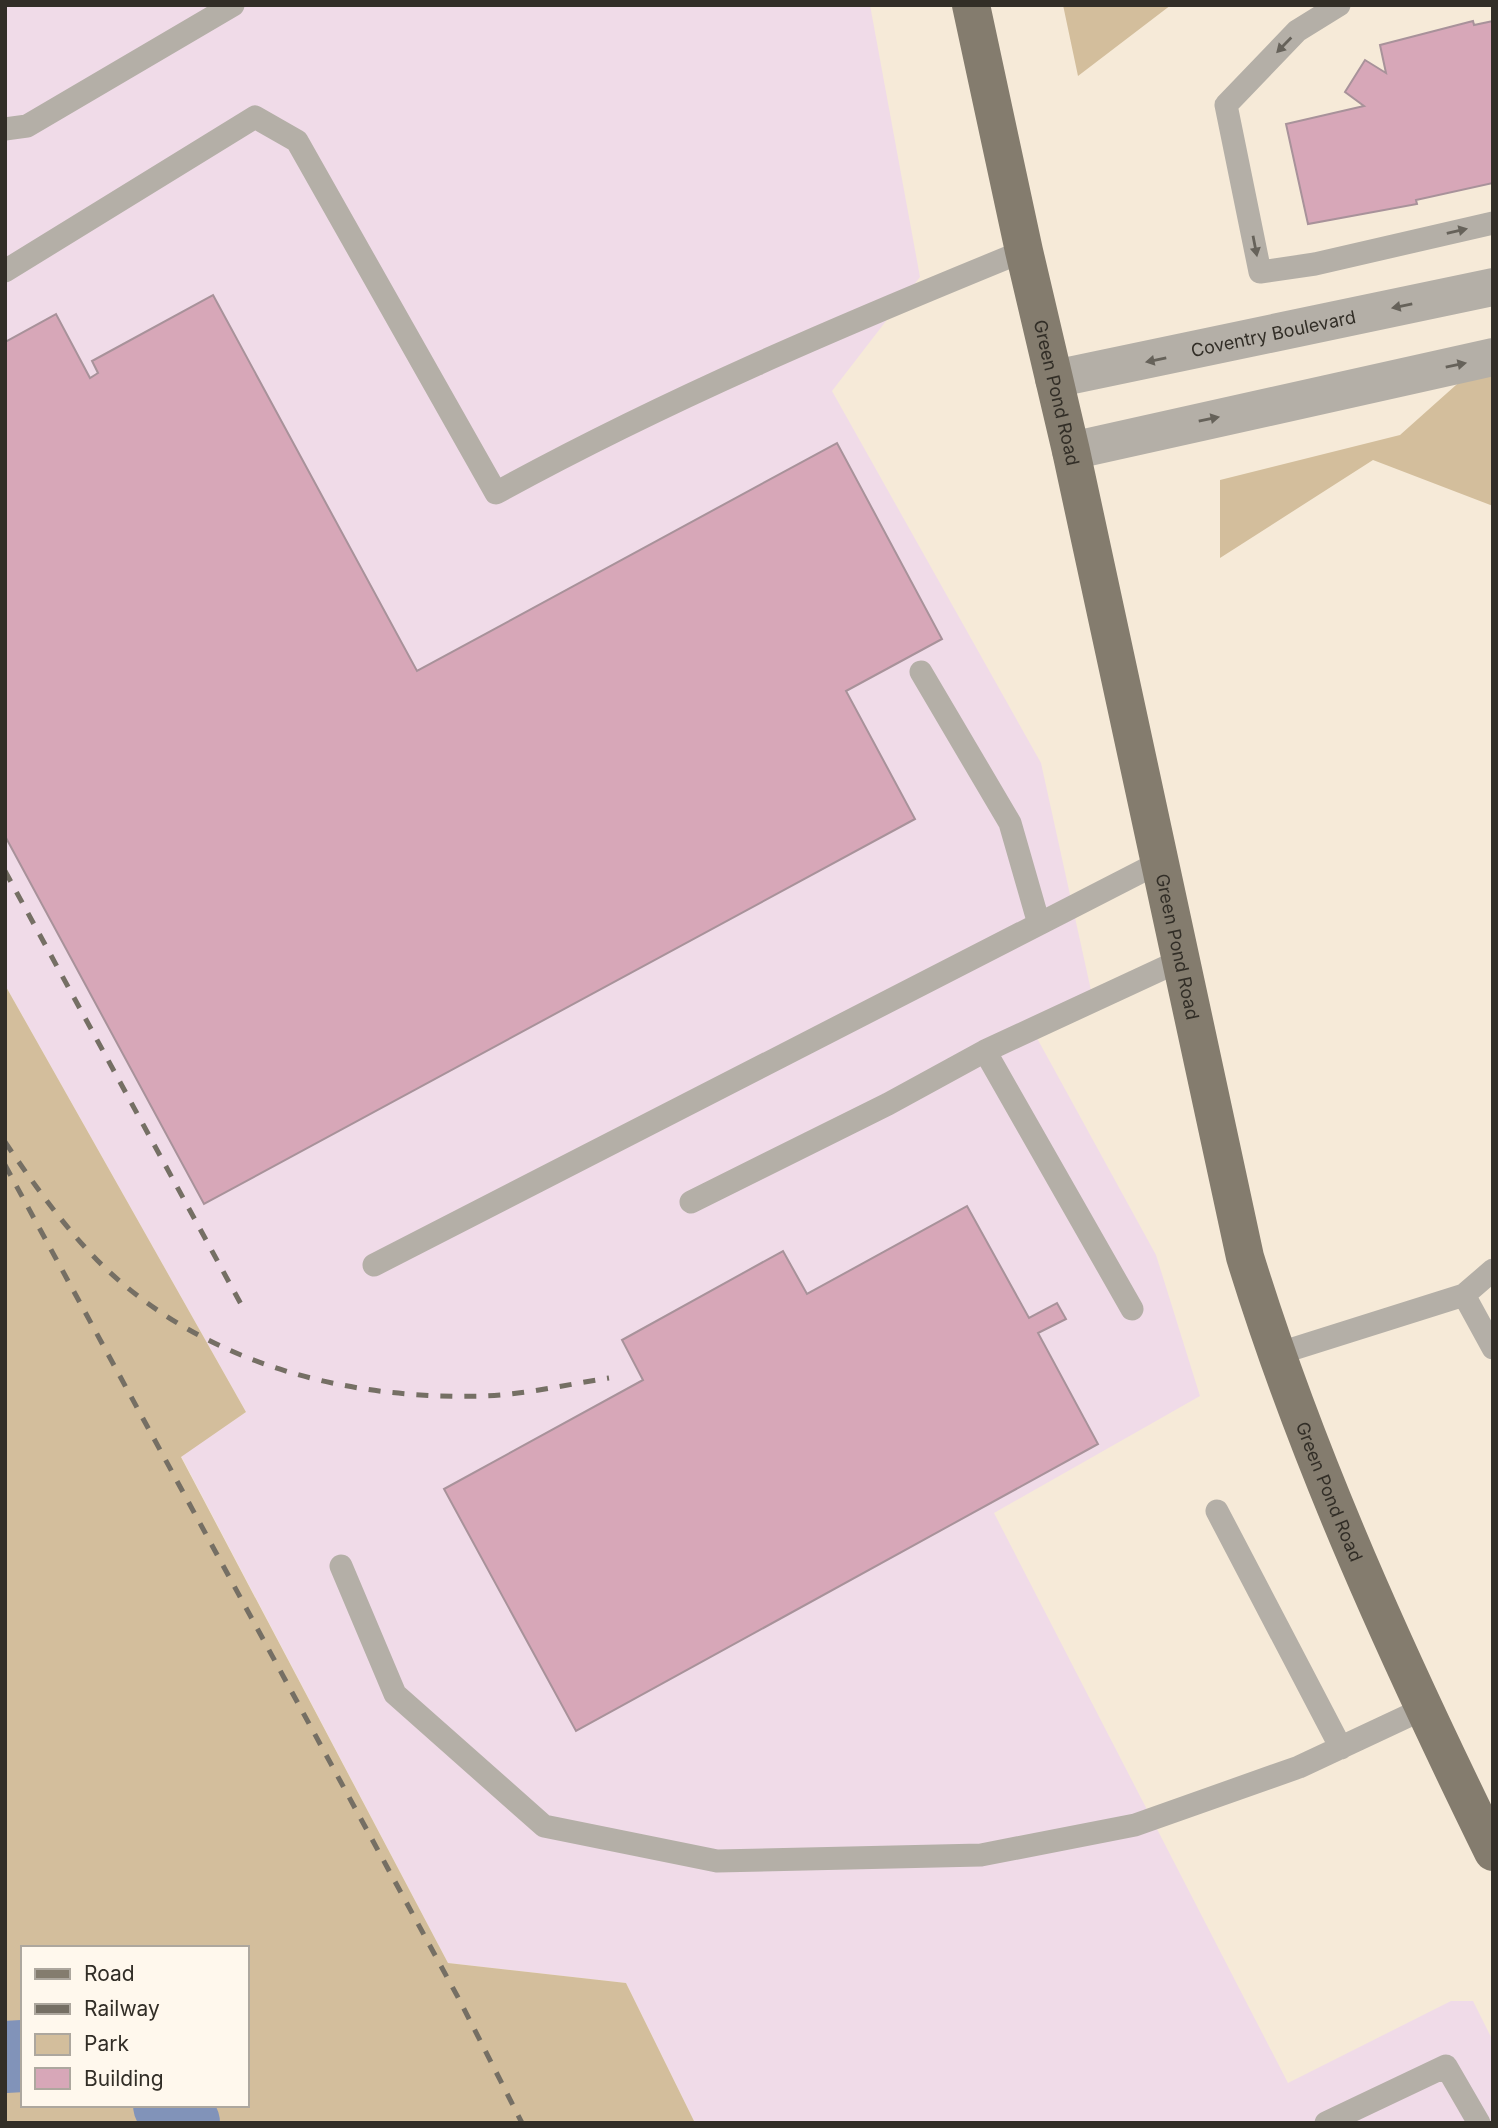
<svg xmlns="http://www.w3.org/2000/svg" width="1498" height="2128" font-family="Inter,sans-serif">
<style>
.industrial{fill:#f0dbe8}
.green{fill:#d3be9c;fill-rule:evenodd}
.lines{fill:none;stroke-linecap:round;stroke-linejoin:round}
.river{stroke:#8193b9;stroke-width:72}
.building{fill:#d7a7b8;stroke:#a8929a;stroke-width:2}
.lane{stroke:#b4afa7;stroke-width:23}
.street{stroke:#b4afa7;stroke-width:38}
.primary{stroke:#847c6e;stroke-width:38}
.rail{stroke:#756f64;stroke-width:5;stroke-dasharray:12 12;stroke-linecap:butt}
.oneway{fill:#66625a}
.labels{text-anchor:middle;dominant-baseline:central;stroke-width:5;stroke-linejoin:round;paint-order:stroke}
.street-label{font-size:18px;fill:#322e27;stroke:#fff8ed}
</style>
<rect width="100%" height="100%" fill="#f6ead8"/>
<path class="industrial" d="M5,5h865l50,272 -88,114 209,372 53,241 -62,25 124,226 44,141 -206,117 294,570 163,-82h22l20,40v82h-798l-69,-140 -178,-20 -267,-507 65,-44 -241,-427z"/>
<path class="green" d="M1063,5h108l-93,71z
M1493,352v154l-120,-46 -153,98v-78l180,-45z
M5,985l241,427 -65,45 267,506 178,20 69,140h-690zM23,1948h224v157h-224z"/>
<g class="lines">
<path class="river" d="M5,2057l18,-1
M169,2105l15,18"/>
</g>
<path class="building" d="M1473,21l1,4 19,-4v162l-77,17 1,4 -109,20 -22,-100 78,-18 -19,-14 20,-32 21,13 -6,-28z
M213,295l204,376 420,-228 105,196 -96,52 69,128 -711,385 -199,-368v-494l51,-28 34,64 8,-5 -6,-12z
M967,1206l62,112 28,-15 9,16 -28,14 60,111 -522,287 -132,-242 199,-109 -21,-40 161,-89 24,43z"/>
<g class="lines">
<path class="lane" d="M1339,5l-42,26 -71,74 34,167 55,-8 178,-41
M5,129l22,-3 206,-121
M5,271l250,-154 42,24 199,352c169,-93 349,-169 528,-242
M921,672l89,151 29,101
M691,1202l197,-98 97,-53
M374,1265l784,-402
M1464,1295l29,53
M1132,1309l-147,-258 194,-90
M1277,1354l187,-59 29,-25
M1217,1511l124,237
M341,1566l54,128 149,132 173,35 264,-6 154,-30 164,-58 126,-59
M1326,2123l120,-57 33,57"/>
<g class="street">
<path id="s1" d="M1054,379l439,-92"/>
<path d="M1071,451l422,-94"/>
</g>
<path class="primary" id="s2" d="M971,5l53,246 47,200 174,806c63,205 154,403 248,595"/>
<path class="rail" d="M5,871l237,435
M5,1142c28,41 57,82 92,118 102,102 245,140 386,136 41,-1 85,-12 126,-18
M5,1165l455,836 62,122"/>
</g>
<defs><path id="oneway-solid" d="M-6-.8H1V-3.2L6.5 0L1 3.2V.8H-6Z" transform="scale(1.75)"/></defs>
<g class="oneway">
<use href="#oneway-solid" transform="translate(1284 45) rotate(134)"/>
<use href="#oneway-solid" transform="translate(1457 231) rotate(-13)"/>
<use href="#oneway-solid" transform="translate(1255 246) rotate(79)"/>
<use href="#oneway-solid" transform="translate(1402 306) rotate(168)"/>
<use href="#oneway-solid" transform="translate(1156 360) rotate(168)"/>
<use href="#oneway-solid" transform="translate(1456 365) rotate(-12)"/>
<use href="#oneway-solid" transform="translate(1209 419) rotate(-12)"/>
</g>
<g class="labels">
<g class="street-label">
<text stroke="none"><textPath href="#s1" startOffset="224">Coventry Boulevard</textPath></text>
<text stroke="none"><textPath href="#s2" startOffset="397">Green Pond Road</textPath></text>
<text stroke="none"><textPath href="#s2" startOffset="964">Green Pond Road</textPath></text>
<text stroke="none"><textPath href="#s2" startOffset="1531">Green Pond Road</textPath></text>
</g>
</g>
<rect width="1498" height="2128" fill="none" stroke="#322e27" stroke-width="14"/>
<rect x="21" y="1946" width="228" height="161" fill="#fff8ed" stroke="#ada79e" stroke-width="2"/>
<rect x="35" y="1969" width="35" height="10" fill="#847c6e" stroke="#ada79e" stroke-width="2"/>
<text x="84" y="1981" font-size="21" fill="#322e27">Road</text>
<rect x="35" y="2004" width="35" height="10" fill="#756f64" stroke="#ada79e" stroke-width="2"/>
<text x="84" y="2016" font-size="21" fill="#322e27">Railway</text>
<rect x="35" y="2034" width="35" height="21" fill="#d3be9c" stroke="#ada79e" stroke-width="2"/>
<text x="84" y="2051" font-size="21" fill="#322e27">Park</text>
<rect x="35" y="2068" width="35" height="21" fill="#d7a7b8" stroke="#ada79e" stroke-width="2"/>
<text x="84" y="2086" font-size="21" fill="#322e27">Building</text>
</svg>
